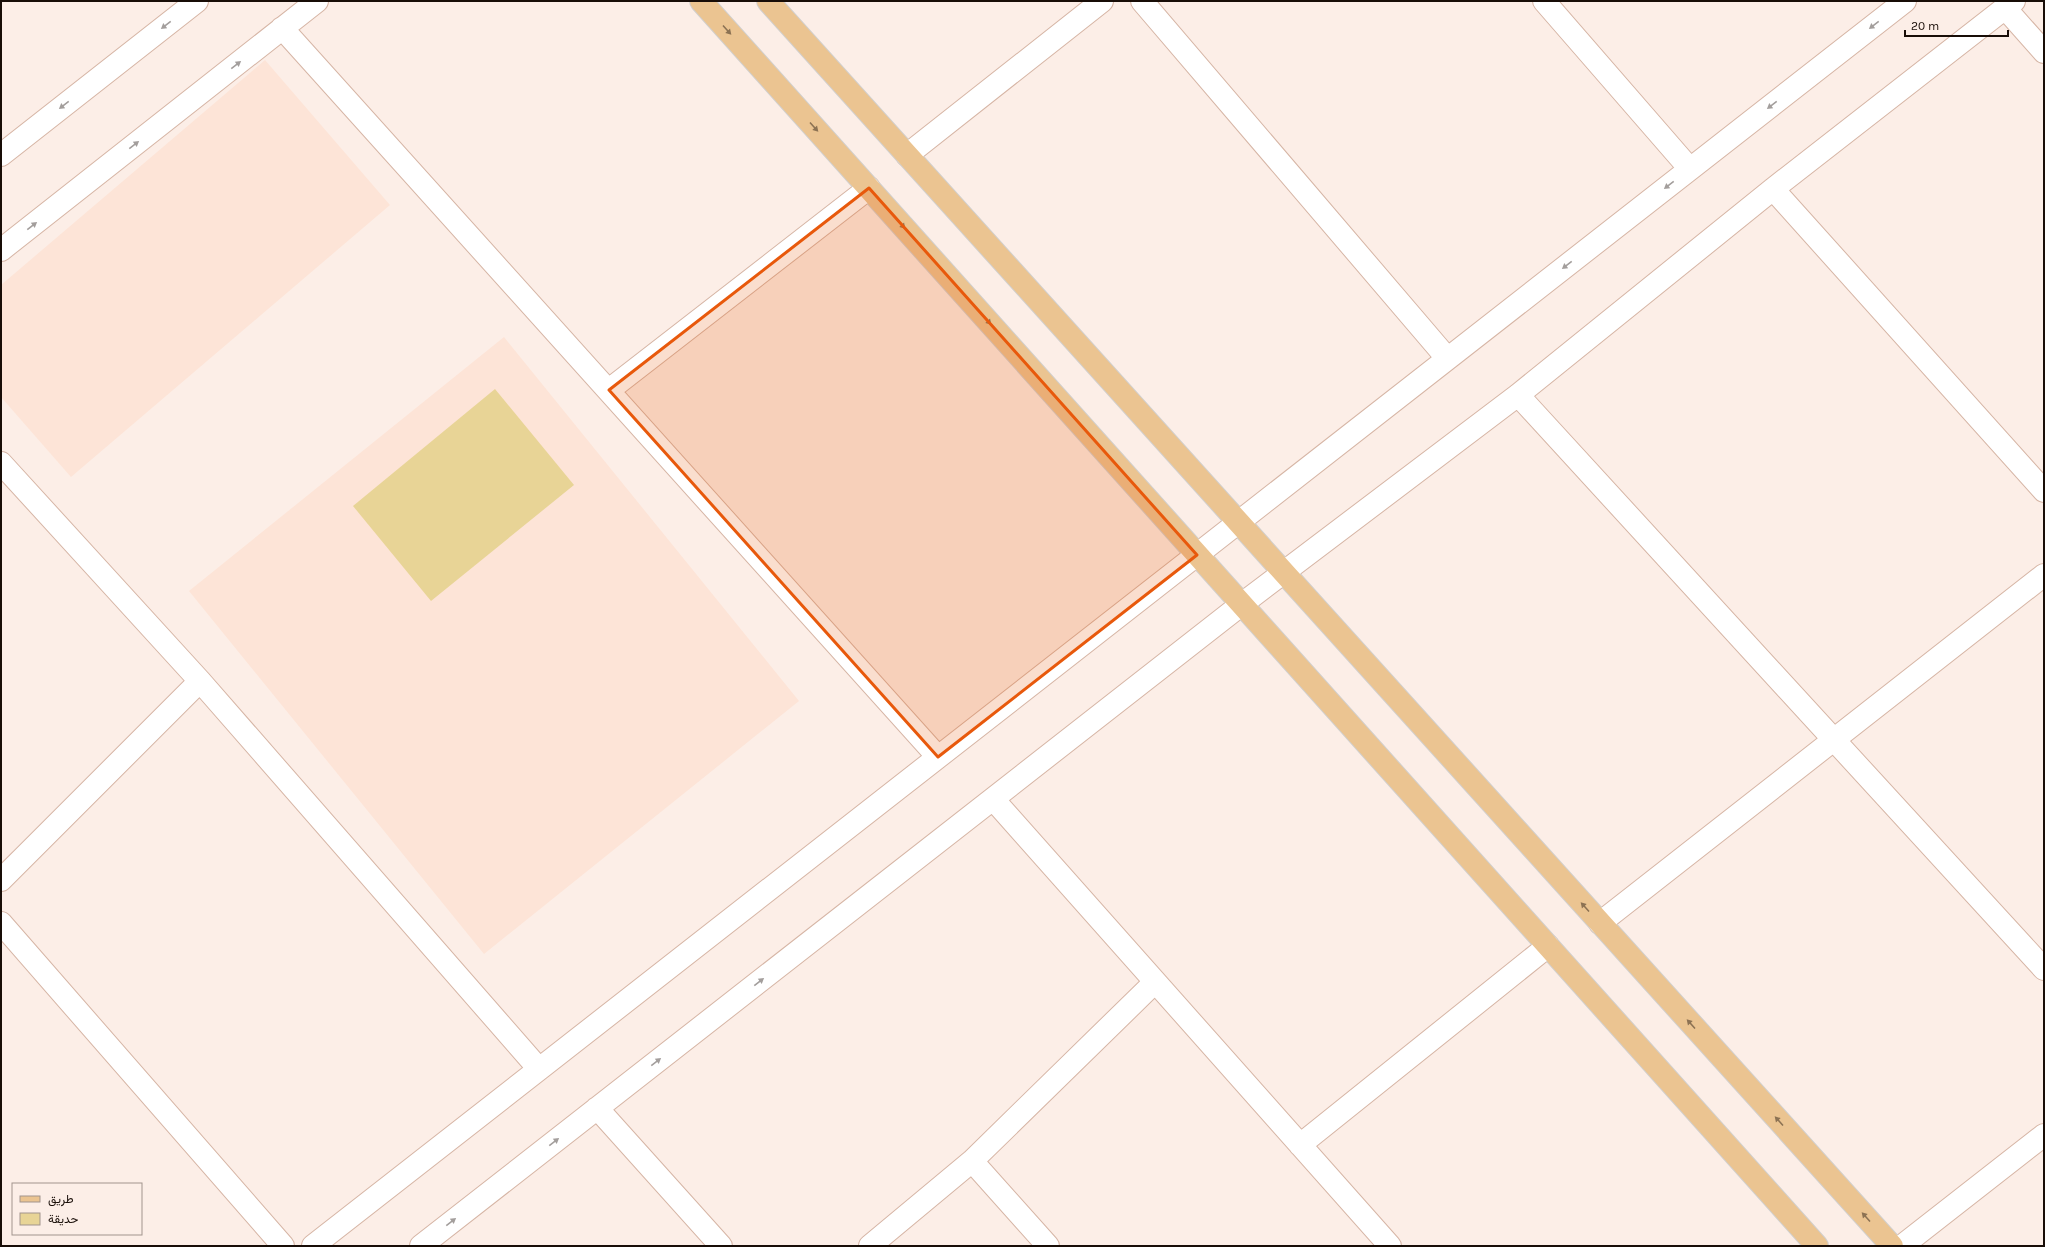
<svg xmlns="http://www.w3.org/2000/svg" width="2045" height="1247" font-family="Karla,Vazirmatn,sans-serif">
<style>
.built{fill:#fde4d7}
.green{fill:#e8d496}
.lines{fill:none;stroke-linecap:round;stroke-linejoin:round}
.minor-casing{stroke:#d6b5a5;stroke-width:24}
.major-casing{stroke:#d1cfcd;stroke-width:24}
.minor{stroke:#fff;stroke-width:22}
.major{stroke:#ebc491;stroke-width:22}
.oneway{fill:#a39e9c}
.oneway2{fill:#8c7253}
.marked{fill:#e8590c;fill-opacity:0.2;stroke:#e8590c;stroke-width:3;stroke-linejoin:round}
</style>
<rect width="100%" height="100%" fill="#fceee7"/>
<path class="built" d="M265,60l125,145 -319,272 -70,-80v-112z
M504,337l295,364 -315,253 -295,-363z"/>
<path class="green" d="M495,389l79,96 -143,116 -78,-95z"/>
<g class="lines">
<defs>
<path id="minor" d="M1142,1l305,357
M1544,1l146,168
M2005,8l39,44
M282,28l656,729
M1,155l196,-154
M907,155l195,-154
M1773,189l271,302
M1,250l316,-249
M609,390l260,-202
M1518,395l526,574
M1,463l199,218 339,388
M993,799l397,447
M1,880l199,-199
M1,923l282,323
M1600,923l444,-348
M597,1108l124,138
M1300,1145l248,-199
M972,1161l76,85
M313,1246l1592,-1245
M421,1246l821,-642 276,-209 255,-206 241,-188
M870,1246l102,-85 183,-179
M1902,1246l142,-111"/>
<path id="major" d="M701,1l1116,1245
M768,1l1124,1245"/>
</defs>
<use href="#minor" class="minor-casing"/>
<use href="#major" class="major-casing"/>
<use href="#minor" class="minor"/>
<use href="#major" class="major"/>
</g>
<defs><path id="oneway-solid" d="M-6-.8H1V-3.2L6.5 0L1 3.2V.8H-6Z"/></defs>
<g class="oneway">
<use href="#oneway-solid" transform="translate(166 25) rotate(142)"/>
<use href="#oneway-solid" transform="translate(1874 25) rotate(142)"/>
<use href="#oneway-solid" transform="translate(236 65) rotate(-38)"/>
<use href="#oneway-solid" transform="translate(64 105) rotate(142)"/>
<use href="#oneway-solid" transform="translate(1772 105) rotate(142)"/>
<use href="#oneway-solid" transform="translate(134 145) rotate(-38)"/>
<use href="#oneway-solid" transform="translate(1669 185) rotate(142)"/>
<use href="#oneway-solid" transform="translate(32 226) rotate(-38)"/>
<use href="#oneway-solid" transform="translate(1567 265) rotate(142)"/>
<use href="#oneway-solid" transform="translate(759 982) rotate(-38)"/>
<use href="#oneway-solid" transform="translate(656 1062) rotate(-38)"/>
<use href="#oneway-solid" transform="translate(554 1142) rotate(-38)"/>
<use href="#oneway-solid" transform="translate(451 1222) rotate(-38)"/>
</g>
<g class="oneway2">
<use href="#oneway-solid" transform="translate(727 30) rotate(48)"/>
<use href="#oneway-solid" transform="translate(814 127) rotate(48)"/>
<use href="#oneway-solid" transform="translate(901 224) rotate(48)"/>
<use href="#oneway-solid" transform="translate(987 320) rotate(48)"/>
<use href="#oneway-solid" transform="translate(1585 907) rotate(-132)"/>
<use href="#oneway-solid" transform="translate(1691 1024) rotate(-132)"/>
<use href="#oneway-solid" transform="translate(1779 1121) rotate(-132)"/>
<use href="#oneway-solid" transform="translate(1866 1217) rotate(-132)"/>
</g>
<path class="marked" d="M869,188l328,367 -259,202 -329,-367z"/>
<rect width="2045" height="1247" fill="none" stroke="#180d07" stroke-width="4"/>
<rect x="12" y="1183" width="130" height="52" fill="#fceee7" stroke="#a1948d"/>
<rect x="20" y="1196" width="20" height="6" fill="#ebc491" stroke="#a1948d"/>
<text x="48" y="1203" font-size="12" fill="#180d07">طريق</text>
<rect x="20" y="1213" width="20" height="12" fill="#e8d496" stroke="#a1948d"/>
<text x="48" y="1223" font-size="12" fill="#180d07">حديقة</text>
<path d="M1905 30v6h103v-6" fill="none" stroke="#180d07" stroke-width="2"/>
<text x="1911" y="30" font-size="12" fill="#180d07" stroke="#fceee7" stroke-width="3" paint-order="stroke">20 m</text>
</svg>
